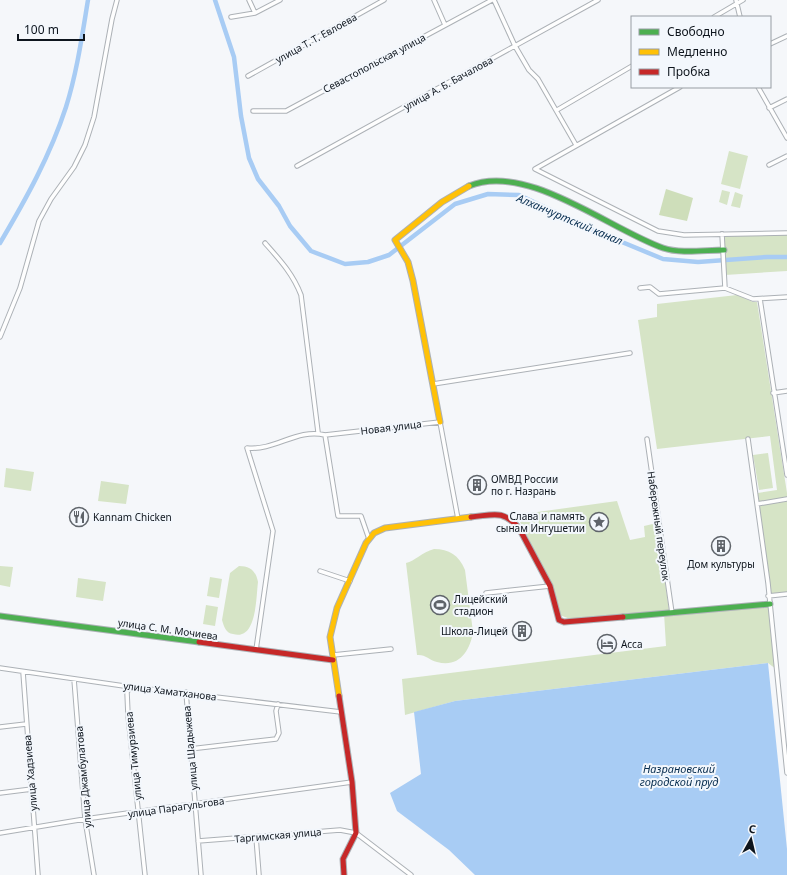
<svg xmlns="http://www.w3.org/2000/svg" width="787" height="875" font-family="'Noto Sans',sans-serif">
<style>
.green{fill:#d6e4c6}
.forest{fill:#cedeba}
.water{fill:#a8ccf4}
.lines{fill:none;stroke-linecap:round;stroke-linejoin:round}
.canal{stroke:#a8ccf4;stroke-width:4.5}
.street-casing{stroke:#acb1b6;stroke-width:5.5}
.fast-casing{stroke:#acb1b6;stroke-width:7}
.slow-casing{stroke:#acb1b6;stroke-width:7}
.jam-casing{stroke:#acb1b6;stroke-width:7}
.street{stroke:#fefefe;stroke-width:3.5}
.fast{stroke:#4caf50;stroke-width:5}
.slow{stroke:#ffc107;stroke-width:5}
.jam{stroke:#c62828;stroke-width:5}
.labels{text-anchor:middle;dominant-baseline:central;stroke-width:4;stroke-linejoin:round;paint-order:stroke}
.street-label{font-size:10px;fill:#0e151d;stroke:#f3f7fc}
.poi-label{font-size:10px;fill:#0e151d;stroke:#f3f7fc;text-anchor:start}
.water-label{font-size:11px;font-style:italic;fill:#062c4e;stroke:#f3f7fc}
</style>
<rect width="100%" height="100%" fill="#f5f7fa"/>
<path class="green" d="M729,151l19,5 -8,33 -19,-5z
M722,190l8,2 -3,13 -8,-3z
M735,192l8,3 -3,13 -9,-2z
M787,233v38l-62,4 -3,-41z
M737,295l16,7h4l30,191v101l-19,2 -12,-98 2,-1v-4l19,-3 -7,-54 -113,13 -19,-129 19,-3v-13z
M768,453l5,35 -14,2 -6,-35z
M6,468l28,4 -3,19 -27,-4z
M101,481l28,4 -3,19 -28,-3z
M617,501l13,39 15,-3 -1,-11 13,-3 12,87 -99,9 -10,-4 -7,-28 -34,-67 4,-6z
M434,549c15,0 25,6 31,21l8,62c-3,19 -14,36 -36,30 -8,-2 -12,-8 -20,-7l-11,-92c9,-2 16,-11 28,-14z
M0,566l13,1 -3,20 -10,-2z
M239,566c11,0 17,5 19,16 -2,15 -1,59 -25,52 -7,-1 -9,-7 -11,-14l8,-47z
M210,577l12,2 -3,19 -12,-2z
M78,578l28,4 -3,19 -27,-4z
M770,604l6,65 -8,-6 -313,38 -50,14 -3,-36 264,-33 -2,-33z
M206,605l12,2 -3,19 -12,-2z"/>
<path class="forest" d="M666,189l27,9 -6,23 -28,-6z"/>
<path class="water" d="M768,663l19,186v26h-312l-26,-25 -52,-39 -7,-18 31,-19 -7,-62 41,-11z"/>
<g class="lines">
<path class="canal" d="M215,0l19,57 7,59 8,42 9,21 21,27 11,20 21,25 34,13 23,-2 21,-7 66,-51 33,-10 31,1 74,35 70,29 35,3 69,-5h20
M0,243c26,-44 50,-87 66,-136 11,-35 16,-71 22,-107"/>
<defs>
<path id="street" d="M249,0l6,13
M434,0l11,25
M494,0l21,46 14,24 9,9 38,66
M736,0l4,17
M231,17l24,-4 25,-13
M714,17l29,-17
M770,44l17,-8
M248,76l136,-76
M758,87l29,51
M769,108l18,-9
M557,110l75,-44
M253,111h33l206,-111
M769,165l18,-9
M297,166l301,-166
M535,169l123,62 26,4 103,-2
M535,169l145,-82
M722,234l3,54
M265,243c15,17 28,31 36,52l17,137
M640,288l10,-1 9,7 66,-6 28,11 34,-2
M760,299l27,176
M0,337l20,-49 19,-67 12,-22 23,-32 11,-22 9,-28 18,-98 5,-19
M433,384l197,-31
M773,393l14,-2
M325,435l13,81h23l8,23
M647,439l25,174
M748,439l20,144 19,190
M757,504l30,-5
M320,571l30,10
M486,593l64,-7
M768,596l19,-2
M256,650l17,-119 -26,-83c28,3 50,-20 78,-13l115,-13 18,97
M333,655l58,-6
M0,668l131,19 210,25
M23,672l15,203
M74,679l11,140 9,56
M131,687l-4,5 1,23 17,160
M186,692l15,183
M0,727l26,-3
M190,749l86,-10 3,-6 -3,-22 2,-7
M0,793l32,-4
M0,833l85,-14 267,-37
M256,837l3,38
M198,841l142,-11 16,3 55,42"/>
<path id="fast" d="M469,186c58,-24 140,43 194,62 18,6 42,2 61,2
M0,616l199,26
M623,617l147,-13"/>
<path id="slow" d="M440,422l-27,-141 -5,-19 -13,-22 47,-38 27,-16
M339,696l-9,-59 7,-29 29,-65 8,-10 11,-5 86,-11"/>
<path id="jam" d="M471,517c23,-2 31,-8 48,11l31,58 9,34 5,2 59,-5
M199,642l134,18
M339,696l13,86 4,51 -13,26 1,16"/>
</defs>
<use href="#street" class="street-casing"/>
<use href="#fast" class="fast-casing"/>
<use href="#slow" class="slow-casing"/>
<use href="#jam" class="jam-casing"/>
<use href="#street" class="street"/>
<use href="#fast" class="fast"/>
<use href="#slow" class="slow"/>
<use href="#jam" class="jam"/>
</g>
<defs>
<symbol id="building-ring" viewBox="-11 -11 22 22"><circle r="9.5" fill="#f3f7fc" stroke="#5f646a" stroke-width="1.5"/><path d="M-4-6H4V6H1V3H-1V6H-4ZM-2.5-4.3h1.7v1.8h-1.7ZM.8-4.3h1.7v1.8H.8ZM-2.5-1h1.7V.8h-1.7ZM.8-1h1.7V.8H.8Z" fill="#5f646a"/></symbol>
<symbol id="restaurant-ring" viewBox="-11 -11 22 22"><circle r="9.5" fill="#f3f7fc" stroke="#5f646a" stroke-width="1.5"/><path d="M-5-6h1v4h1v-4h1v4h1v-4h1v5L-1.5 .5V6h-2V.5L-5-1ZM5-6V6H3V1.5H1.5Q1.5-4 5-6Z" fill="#5f646a"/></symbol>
<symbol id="sight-ring" viewBox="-11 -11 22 22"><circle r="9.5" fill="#f3f7fc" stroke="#5f646a" stroke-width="1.5"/><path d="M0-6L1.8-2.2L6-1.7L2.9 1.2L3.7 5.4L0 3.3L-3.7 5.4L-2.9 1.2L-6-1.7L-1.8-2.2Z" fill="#5f646a"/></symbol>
<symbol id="stadium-ring" viewBox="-11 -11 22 22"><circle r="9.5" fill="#f3f7fc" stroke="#5f646a" stroke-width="1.5"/><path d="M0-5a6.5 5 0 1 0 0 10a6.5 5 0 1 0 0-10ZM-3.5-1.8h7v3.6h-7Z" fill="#5f646a"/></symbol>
<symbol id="hotel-ring" viewBox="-11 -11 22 22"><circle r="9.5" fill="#f3f7fc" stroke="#5f646a" stroke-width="1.5"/><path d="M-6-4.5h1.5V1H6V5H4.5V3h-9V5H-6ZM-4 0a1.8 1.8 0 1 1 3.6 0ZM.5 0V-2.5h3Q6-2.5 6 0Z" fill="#5f646a"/></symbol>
</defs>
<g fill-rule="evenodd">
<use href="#building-ring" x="466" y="474" width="22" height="22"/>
<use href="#restaurant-ring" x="68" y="506" width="22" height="22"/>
<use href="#sight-ring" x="588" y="511" width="22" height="22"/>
<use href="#building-ring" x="710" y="535" width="22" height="22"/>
<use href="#stadium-ring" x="429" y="594" width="22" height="22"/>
<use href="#building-ring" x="511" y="620" width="22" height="22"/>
<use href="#hotel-ring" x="596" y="633" width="22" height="22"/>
</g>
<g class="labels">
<g class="street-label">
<text transform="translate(316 38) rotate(-29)">улица Т. Т. Евлоева</text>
<text transform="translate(374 63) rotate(-28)">Севастопольская улица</text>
<text transform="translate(448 83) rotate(-29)">улица А. Б. Бачалова</text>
<text transform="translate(391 427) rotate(-7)">Новая улица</text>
<text transform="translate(659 526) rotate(82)">Набережный переулок</text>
<text transform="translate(168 629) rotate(8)">улица С. М. Мочиева</text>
<text transform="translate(170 691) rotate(7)">улица Хаматханова</text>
<text transform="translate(190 748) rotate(-95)">улица Шадыжева</text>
<text transform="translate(133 756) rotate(-96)">улица Тимурзиева</text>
<text transform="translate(30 773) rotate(-95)">улица Хадзиева</text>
<text transform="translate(83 777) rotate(-95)">улица Джамбулатова</text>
<text transform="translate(176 807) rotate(-8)">улица Парагульгова</text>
<text transform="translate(278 835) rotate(-5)">Таргимская улица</text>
</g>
<g class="poi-label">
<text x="491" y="479">ОМВД России<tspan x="491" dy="12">по г. Назрань</tspan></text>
<text x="585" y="516" text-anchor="end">Слава и память<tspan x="585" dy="12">сынам Ингушетии</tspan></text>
<text x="93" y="517">Kannam Chicken</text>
<text x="721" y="564" text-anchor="middle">Дом культуры</text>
<text x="454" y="599">Лицейский<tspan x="454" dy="12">стадион</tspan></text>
<text x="508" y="631" text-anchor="end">Школа-Лицей</text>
<text x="621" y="644">Асса</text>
</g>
<g class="water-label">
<text transform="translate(570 219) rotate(23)">Алханчуртский канал</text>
<text x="679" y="768">Назрановский<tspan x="679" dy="13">городской пруд</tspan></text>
</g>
</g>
<rect x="631" y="16" width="140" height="72" fill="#f3f7fc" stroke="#979da3"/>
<rect x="639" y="29" width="20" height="6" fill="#4caf50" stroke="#979da3"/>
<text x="667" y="36" font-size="12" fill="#0e151d">Свободно</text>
<rect x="639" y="49" width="20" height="6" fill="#ffc107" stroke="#979da3"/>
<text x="667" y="56" font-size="12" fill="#0e151d">Медленно</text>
<rect x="639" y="69" width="20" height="6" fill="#c62828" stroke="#979da3"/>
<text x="667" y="76" font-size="12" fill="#0e151d">Пробка</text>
<g transform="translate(751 839) rotate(8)" stroke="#f3f7fc" stroke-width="3" paint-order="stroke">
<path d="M0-3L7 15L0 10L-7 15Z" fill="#0e151d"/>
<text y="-6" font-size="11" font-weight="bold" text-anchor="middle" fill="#0e151d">С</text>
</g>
<path d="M18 34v6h66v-6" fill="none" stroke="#0e151d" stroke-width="2"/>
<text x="24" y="34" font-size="12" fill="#0e151d" stroke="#f3f7fc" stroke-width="3" paint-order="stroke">100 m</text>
</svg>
